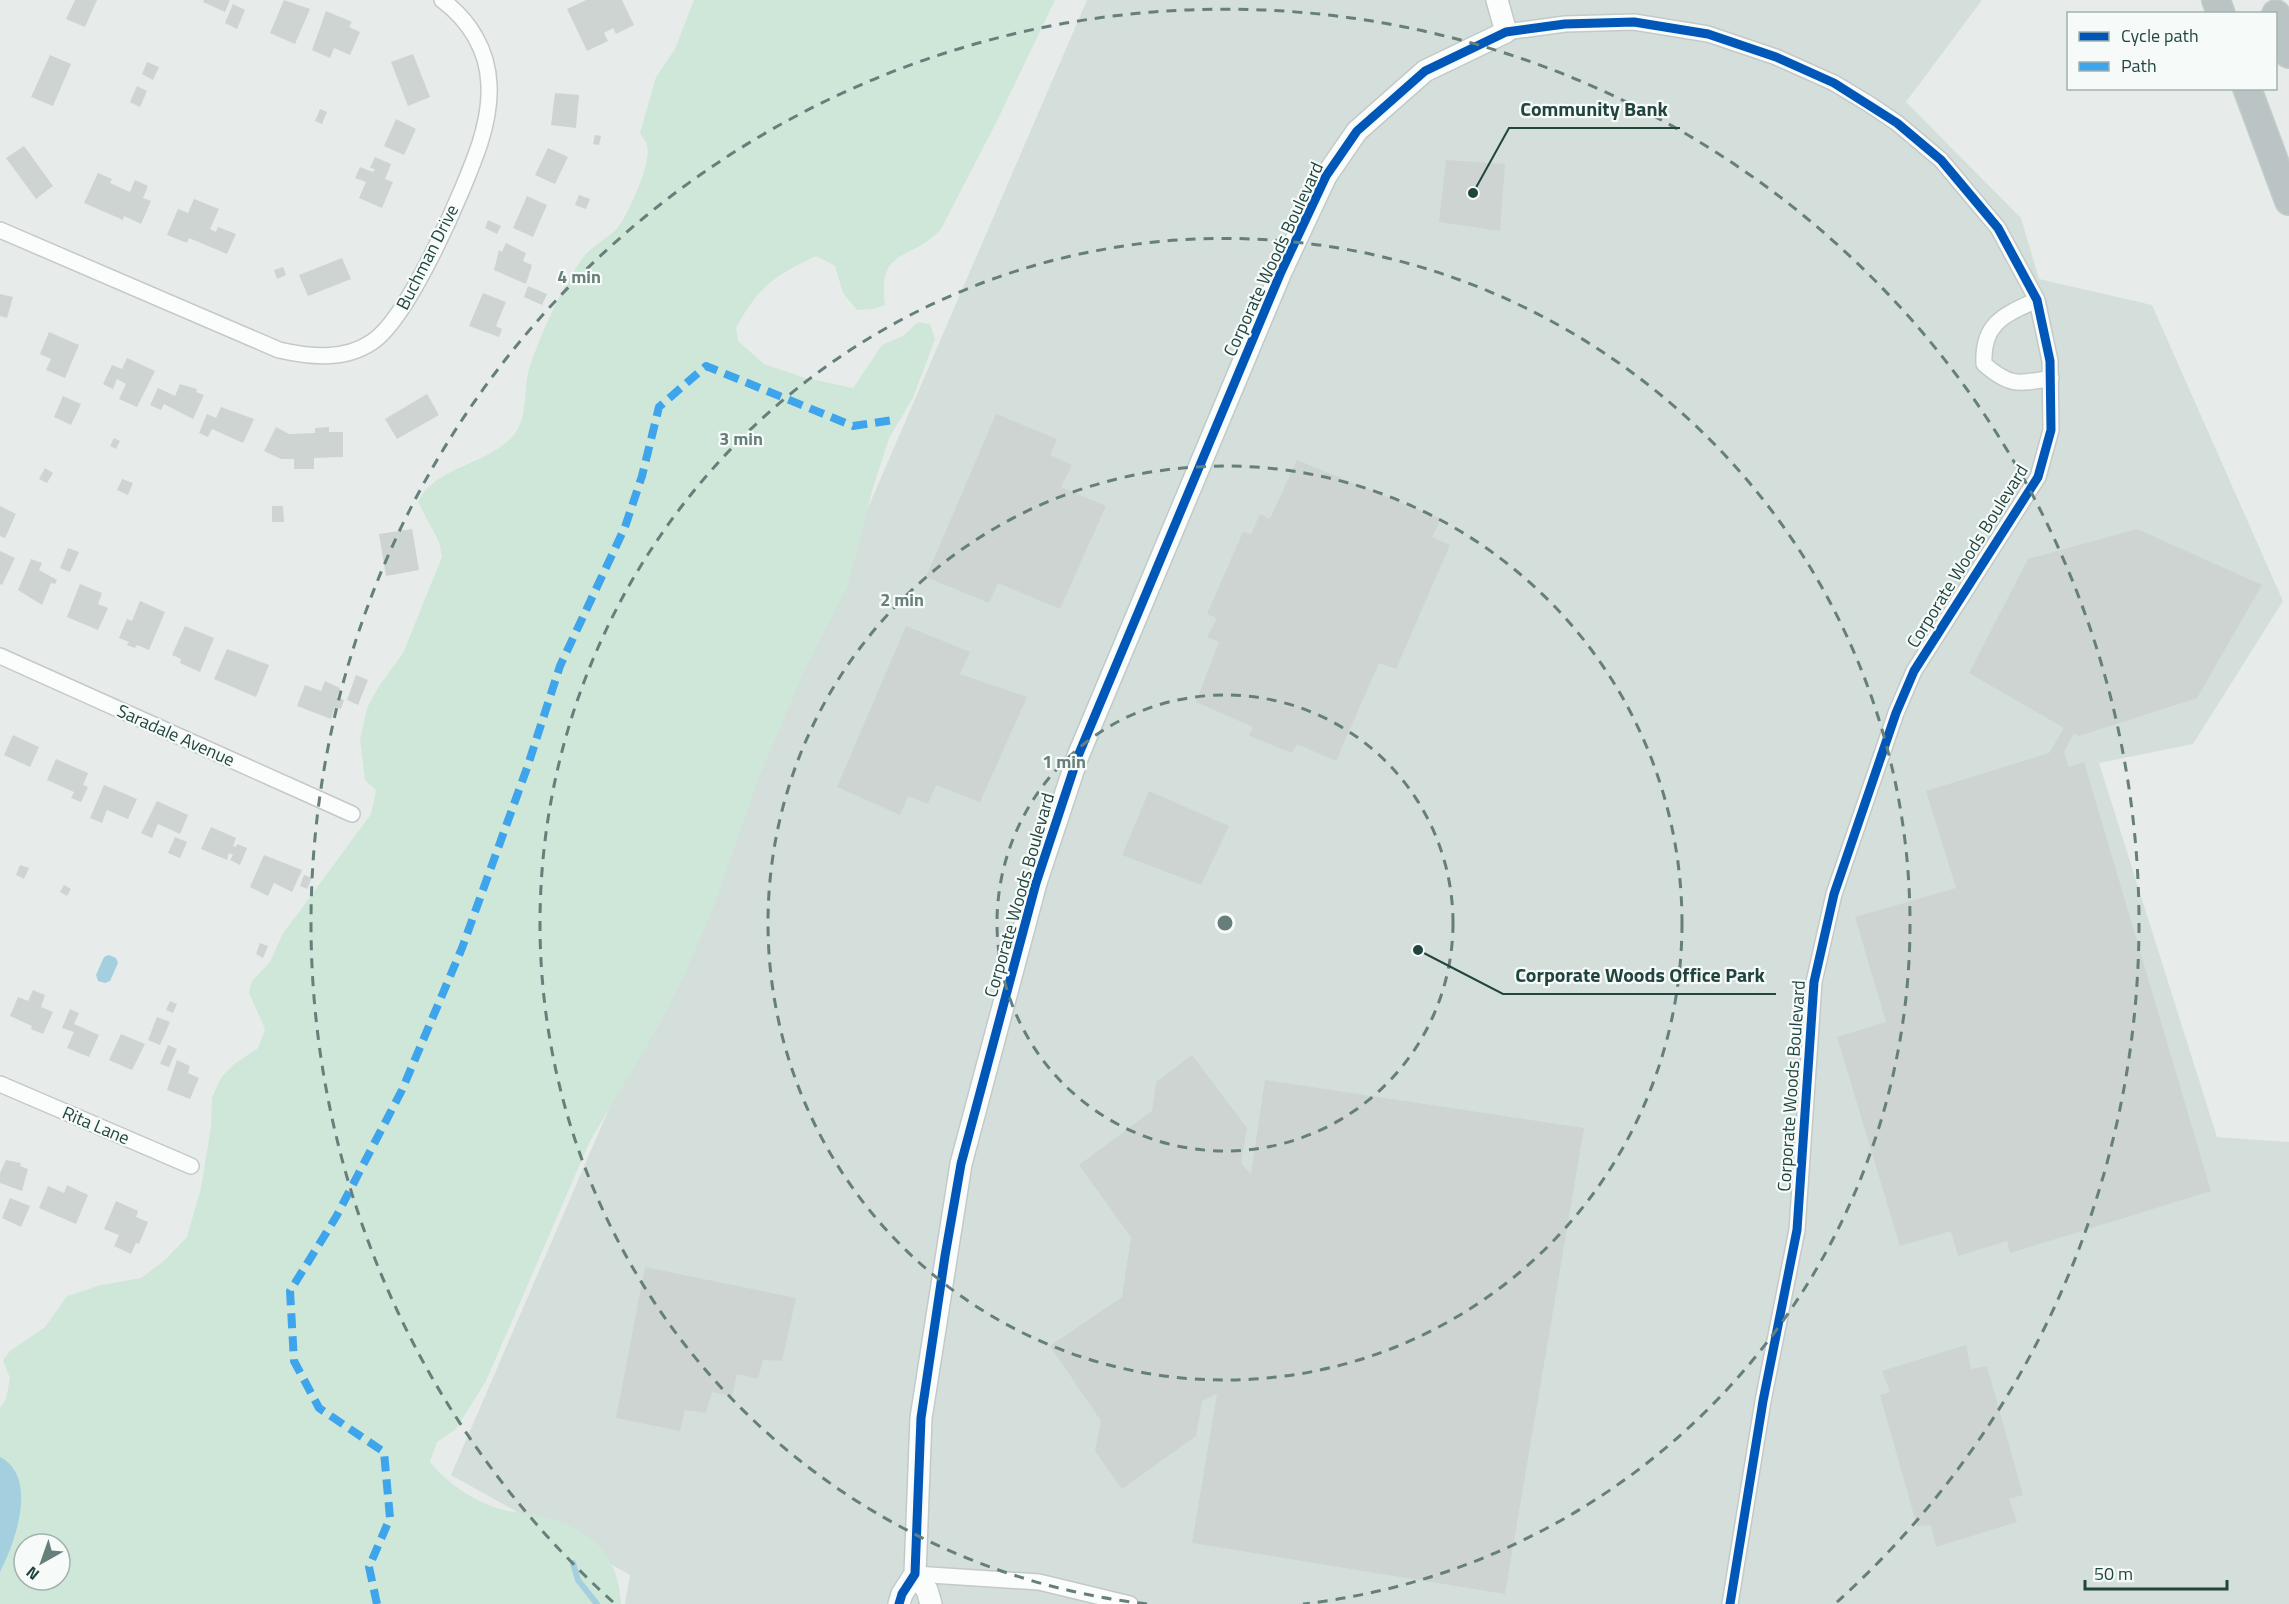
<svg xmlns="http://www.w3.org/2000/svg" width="2289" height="1604" font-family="'Titillium Web',sans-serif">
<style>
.built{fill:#d4dfdb}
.green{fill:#cfe7d9;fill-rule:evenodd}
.water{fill:#a3cfdf}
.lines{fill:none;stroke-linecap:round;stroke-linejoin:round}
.stream{stroke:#a3cfdf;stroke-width:6}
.building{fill:#cdd4d2}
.street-casing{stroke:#c4c9c8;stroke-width:18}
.secondary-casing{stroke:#c2cac8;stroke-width:24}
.highway-casing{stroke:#c1cbca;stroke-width:30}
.street{stroke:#fbfcfc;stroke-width:15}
.secondary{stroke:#fbfcfc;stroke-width:21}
.highway{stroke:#bbc4c4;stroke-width:27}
.quiet{stroke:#3ea4ec;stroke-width:8;stroke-dasharray:15 8;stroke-linecap:butt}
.cycleway-casing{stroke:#f6fbf9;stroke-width:13}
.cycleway{stroke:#0057b8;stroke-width:9}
.ring{fill:none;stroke:#667f7b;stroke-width:3;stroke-dasharray:10 8}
.labels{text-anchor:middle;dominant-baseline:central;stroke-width:4.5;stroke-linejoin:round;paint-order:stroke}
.street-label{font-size:18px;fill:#21443f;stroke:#f6fbf9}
.centre{fill:#667f7b;stroke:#f6fbf9;stroke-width:3}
.ring-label{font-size:18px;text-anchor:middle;font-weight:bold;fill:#667f7b;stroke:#f6fbf9;stroke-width:4.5;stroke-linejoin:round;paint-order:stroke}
.leader{fill:none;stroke:#21443f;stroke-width:2}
.callout-dot{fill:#21443f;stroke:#f6fbf9;stroke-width:2}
.callout-label{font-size:20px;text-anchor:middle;font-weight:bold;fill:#21443f;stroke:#f6fbf9;stroke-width:4.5;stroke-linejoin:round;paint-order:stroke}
</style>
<rect width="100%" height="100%" fill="#e7eceb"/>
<path class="built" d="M1087,0h895l-76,102 115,116 18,61 113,26 131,296 -90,143 -94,19 118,374 72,5v462h-1664l5,-29 -179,-100z"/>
<path class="green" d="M694,0h361l-57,119 -57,110c-29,33 -64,17 -56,76l-12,4 -16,1 -14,-17 -8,-27 -19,-10c-42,20 -57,30 -80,72l2,13 26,23 38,13 51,11 29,-43 21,-9 15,-14 12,2 5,15 -22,59 -24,40 -16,50 -26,100 -42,80 -46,109 -47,134 -29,67 -28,54 -65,109 -104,240 -30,48 -19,13 -7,20c16,20 42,38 67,46 18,6 37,5 54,11 43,13 68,39 70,85h-621v-32l6,-13 9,-88 -15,-14v-49l6,-9 4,-21 -7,-18 7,-9 35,-24 22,-31 34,-11 40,-7 23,-17 23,-24 14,-49 10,-61 1,-30 9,-19 12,-13 25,-17 7,-19 -16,-36 3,-12 18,-19 12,-27 89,-121 5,-24 -11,-10 -5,-40 7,-32 12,-22 24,-33 39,-96 -3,-15 -21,-40c18,-38 73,-36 98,-70 12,-17 7,-47 14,-66 12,-35 29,-73 49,-103 11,-18 30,-24 40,-37 10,-14 33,-64 28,-81 -1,-4 -5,-8 -7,-12l16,-56 19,-28zM24,1544h36v36h-36z"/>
<path class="water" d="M109,955l7,3 2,5 -8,18 -5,2 -7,-2 -2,-6 8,-18z
M0,1457c39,20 15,86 0,115z"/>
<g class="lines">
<path class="stream" d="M573,1563l5,17 19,24"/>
</g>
<path class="building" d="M75,0h22l-12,27 -19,-8z
M204,0h26l-5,12 -22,-10z
M284,0l26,9 -15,35 -25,-11z
M586,0h36l12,25 -18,9 -3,-6 -9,5 4,8 -21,10 -20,-42z
M233,4l12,6 -8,19 -12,-6z
M326,11l26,11 -3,5 11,5 -10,23 -16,-7 -4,10 -18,-8z
M413,54l17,43 -22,9 -17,-44z
M50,55l21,9 -18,42 -22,-9z
M147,62l12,5 -6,13 -11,-6z
M137,86l10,5 -7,16 -10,-5z
M555,93l24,2 -3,33 -25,-3z
M320,109l7,3 -5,12 -7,-3z
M396,119l20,10 -12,26 -20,-9z
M595,135l6,1 -2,9 -6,-1z
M24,146l29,40 -17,13 -30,-41z
M548,148l20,9 -13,27 -20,-9z
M375,157l16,7 -6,15 8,3 -11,26 -23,-10 7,-16 -11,-4 5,-11 13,5 2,-3 -5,-1z
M1446,160l59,4 -5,67 -61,-9z
M98,173l14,6 -2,4 20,9 5,-12 13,6 -5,12 8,3 -10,23 -17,-8 -1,4 -39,-17z
M579,195l11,4 -4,10 -11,-4z
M527,196l20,9 -14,32 -20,-9z
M194,199l25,10 -9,20 6,3 2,-5 18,7 -9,20 -38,-16 -2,5 -20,-8 11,-26 10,4z
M488,220l13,6 -4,8 -12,-6z
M506,243l20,10 -3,8 9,4 -6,19 -32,-14 5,-20 3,2z
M342,258l9,21 -43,17 -9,-21z
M283,267l3,8 -9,4 -3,-9z
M528,286l19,8 -5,11 -18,-8z
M483,293l23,9 -10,24 6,3 -3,8 -30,-11z
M0,294l13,3 -6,21 -7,-2z
M49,332l30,13 -14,33 -19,-8 5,-11 -11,-5z
M127,358l28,13 -18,36 -18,-8 7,-15 -9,-5 -4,10 -10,-5 9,-19 10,4z
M180,384l17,5 -1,3 8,3 -11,24 -29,-15 -3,6 -11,-5 8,-17 17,8z
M427,394l12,21 -42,24 -12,-20z
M63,396l18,8 -10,21 -17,-8z
M221,407l33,12 -11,24 -31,-14 -4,8 -9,-4 8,-19 9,4z
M996,414l61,25 -7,16 22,10 -11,22 45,19 -46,103 -62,-26 -9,20 -63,-26z
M276,427l13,7 26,-1v-5l14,-1v5h14v25l-29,1v11h-20v-10h-13l-17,-8z
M114,438l6,3 -4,8 -6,-3z
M1297,460l144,59 -9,18 18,8 -54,124 -17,-6 -43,98 -39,-17 -5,9 -43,-17 4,-9 -57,-25 23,-60 -12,-5 10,-19 -10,-4 36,-82 8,2 9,-20 10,5z
M45,468l8,5 -6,10 -8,-4z
M122,479l11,4 -5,12 -11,-5z
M0,506l16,8 -11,24 -5,-2z
M272,506h11l1,16h-12z
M412,529l7,41 -33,6 -7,-42z
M2137,529l125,56 -65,113 -118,38 -5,-3 -10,19 5,15 15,-5 127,429 -201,62 -3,-12 -49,15 -7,-25 -51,15 -63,-209 49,-15 -31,-105 101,-29 -30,-97 123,-38 15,-25 -95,-55 59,-114z
M68,548l11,4 -9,20 -10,-4z
M0,551l15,7 -13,27 -2,-1z
M31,559l11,4 -3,7 18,10 -2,4 -4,-1 -9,22 -24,-15z
M80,584l22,9 -4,11 10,4 -10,22 -31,-13z
M140,601l25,11 -16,38 -12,-5 -2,3 -8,-3 2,-3 -10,-4 8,-19 5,2z
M185,626l29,12 -14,34 -20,-9 1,-4 -9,-4z
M906,626l64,26 -10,22 67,23 -47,105 -44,-17 -8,19 -20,-8 -8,19 -63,-28z
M227,649l42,16 -13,32 -42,-18z
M356,675l12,5 -10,25 -11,-5z
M325,681l15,7 -3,9 7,3 -3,9 -6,-2 -4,12 -34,-13 8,-21 16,6z
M13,735l26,12 -9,20 -26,-12z
M56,759l32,14 -5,12 5,2 -7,15 -10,-4 3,-6 -27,-12z
M104,785l33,14 -9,20 -21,-9 -5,13 -12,-5z
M1149,791l80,35 -28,59 -79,-30z
M157,801l31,14 -8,19 -22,-10 -6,14 -11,-5z
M211,827l25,11 -3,8 3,1 1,-3 10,4 -7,17 -10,-5 3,-5 -4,-2 -2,7 -26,-11z
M175,837l12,5 -7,16 -12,-5z
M264,855l38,15 -10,22 -18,-9 -6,13 -18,-9z
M20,865l9,3 -5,11 -8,-4z
M304,875l8,3 -5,11 -7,-3z
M64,885l7,4 -4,7 -7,-4z
M260,943l8,3 -5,12 -7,-4z
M33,990l12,5 -4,12 12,5 -10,22 -12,-5 1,-3 -22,-10 8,-19 10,4z
M170,1001l7,3 -4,9 -7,-3z
M70,1009l9,4 -5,11 25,11 -10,22 -22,-9 7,-16 -12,-4z
M157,1017l13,5 -10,23 -12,-5z
M121,1034l24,10 -13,26 -23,-10z
M168,1045l9,4 -8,18 -9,-3z
M1192,1055l55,73 -6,35 10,11 14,-94 319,48 -79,466 -313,-51 25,-149 -15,7 -6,35 -74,53 -27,-38 6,-30 -51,-75 72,-49 9,-60 -52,-72 73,-54 4,-29z
M177,1060l13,6 -2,7 11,5 -9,21 -23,-9z
M6,1160l15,3 -1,3 8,3 -6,22 -22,-8v-10z
M67,1185l21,10 -12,29 -37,-16 9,-22 16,7z
M10,1198l20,8 -9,21 -19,-9z
M116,1201l22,10 -2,6 12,5 -9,22 -3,-1 -5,11 -17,-8 5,-11 -15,-6z
M645,1267l151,31 -14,63 -19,-1 -5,19 -21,-5 -5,22 -20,-4 -6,21 -21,-3 -5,21 -64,-13z
M1966,1345l5,24 16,-3 36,129 -14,4 8,23 -81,25 -5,-22 -14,1 -37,-131 10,-3 -8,-21z"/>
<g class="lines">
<defs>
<path id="street" d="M1506,32l59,-8 69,-2 74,12 68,23 58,26 35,21 28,19 44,37 57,68 39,72 13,61 1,69 -13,47 -124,194 -18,42 -62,181 -20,88 -17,248 -34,171 -33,203
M0,230l279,120c31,7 65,11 93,-8 37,-24 93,-154 108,-199 6,-19 10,-39 9,-58 -1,-35 -20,-65 -47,-85
M2037,300c-33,15 -55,23 -53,64 26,23 35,20 67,14
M0,656l352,158
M0,1084l191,82
M915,1574l124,8 91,22"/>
<path id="secondary" d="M915,1574l12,16 4,14
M899,1604l3,-10 13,-20 6,-156 40,-254 75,-281 42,-127 203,-484 45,-96 31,-45 68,-60 81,-39 -9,-32"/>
<path id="highway" d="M2216,0l5,14
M2276,14l13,40
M2247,88l42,113"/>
</defs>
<use href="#street" class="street-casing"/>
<use href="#secondary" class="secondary-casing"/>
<use href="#highway" class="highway-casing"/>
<use href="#street" class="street"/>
<use href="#secondary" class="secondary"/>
<use href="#highway" class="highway"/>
<path class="quiet" d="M377,1604l-8,-37 21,-49 -6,-66 -65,-44 -25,-47 -4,-70 46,-74 66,-127 60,-142 65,-180 33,-102 65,-139 17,-51 17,-69 47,-41 147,60 40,-6"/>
<defs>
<path id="cycleway" d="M899,1604l3,-10 13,-20 6,-156 24,-162 16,-92 75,-281 42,-127 203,-484 45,-96 31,-45 68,-60 81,-39 59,-8 69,-2 74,12 68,23 58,26 63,40 44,37 57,68 39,72 13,61 1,69 -13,47 -124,194 -18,42 -62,181 -20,88 -17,248 -34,171 -33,203"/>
</defs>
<use href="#cycleway" class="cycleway-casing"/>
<use href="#cycleway" class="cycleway"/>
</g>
<g class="ring">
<circle cx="1225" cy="923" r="228"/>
<circle cx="1225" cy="923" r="457"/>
<path d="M1147 1604A685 685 0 1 1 1303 1604"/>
<path d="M613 1602A914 914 0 1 1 1837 1602"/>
</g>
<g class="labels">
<g class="street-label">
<text transform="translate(427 257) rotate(-63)">Buchman Drive</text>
<text transform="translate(1273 259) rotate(-65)">Corporate Woods Boulevard</text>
<text transform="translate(1967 556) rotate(-58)">Corporate Woods Boulevard</text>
<text transform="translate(176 735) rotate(24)">Saradale Avenue</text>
<text transform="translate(1019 895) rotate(-74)">Corporate Woods Boulevard</text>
<text transform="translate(1791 1086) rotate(-86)">Corporate Woods Boulevard</text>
<text transform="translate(96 1125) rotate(23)">Rita Lane</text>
</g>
</g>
<circle cx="1225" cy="923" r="9" class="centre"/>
<g class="ring-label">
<text x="579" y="283">4 min</text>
<text x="741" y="445">3 min</text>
<text x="902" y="606">2 min</text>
<text x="1064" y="768">1 min</text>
</g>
<path class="leader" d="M1473 193L1509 128H1680M1418 950L1503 994H1776"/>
<g class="callout-dot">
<circle cx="1473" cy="193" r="6"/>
<circle cx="1418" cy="950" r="6"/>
</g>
<g class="callout-label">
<text x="1594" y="116">Community Bank</text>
<text x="1640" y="982">Corporate Woods Office Park</text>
</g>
<rect x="2067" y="12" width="210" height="78" fill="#f6fbf9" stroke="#a1b2af" stroke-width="1.5"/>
<rect x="2079" y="32" width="30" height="9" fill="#0057b8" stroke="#a1b2af" stroke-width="1.5"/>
<text x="2121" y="42" font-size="18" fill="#21443f">Cycle path</text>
<rect x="2079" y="62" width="30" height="9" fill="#3ea4ec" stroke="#a1b2af" stroke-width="1.5"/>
<text x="2121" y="72" font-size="18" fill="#21443f">Path</text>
<g transform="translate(42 1562) rotate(220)"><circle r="28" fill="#f6fbf9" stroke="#a1b2af" stroke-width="1.5"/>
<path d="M0-4.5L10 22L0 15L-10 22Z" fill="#667f7b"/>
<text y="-9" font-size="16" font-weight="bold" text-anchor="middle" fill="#21443f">N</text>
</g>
<path d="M2085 1580v9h142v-9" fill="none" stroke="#21443f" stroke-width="3"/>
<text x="2094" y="1580" font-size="18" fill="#21443f" stroke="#f6fbf9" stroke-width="4.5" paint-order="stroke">50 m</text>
</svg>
